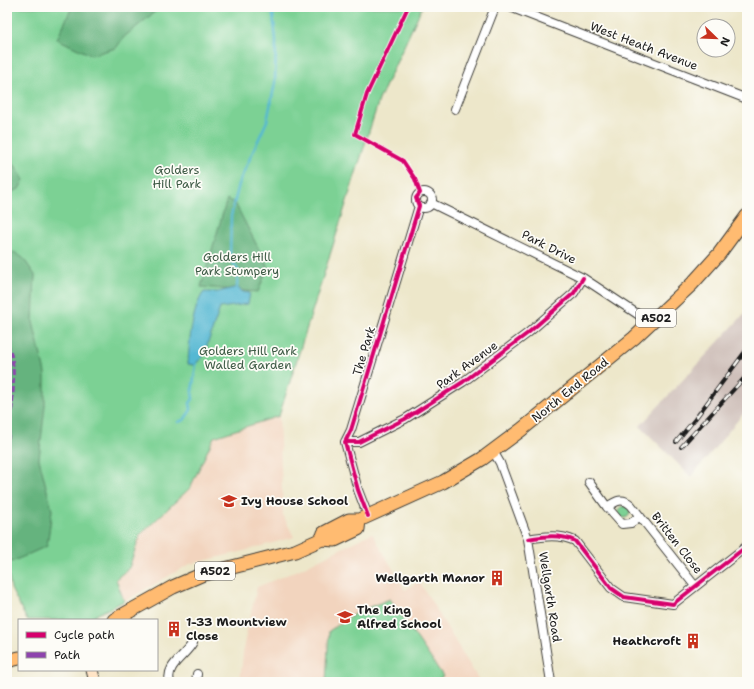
<svg xmlns="http://www.w3.org/2000/svg" width="754" height="689" font-family="'Shantell Sans',sans-serif">
<style>
.built{fill:#f2d4be}
.industrial{fill:#cfc0ba}
.green{fill:#7cd194;stroke:#4c7658}
.forest{fill:#65b37e;stroke:#40684d}
.water{fill:#55b8d3;stroke:#386a78}
.lines{fill:none;stroke-linecap:round;stroke-linejoin:round}
.stream{stroke:#55b8d3;stroke-width:2.5}
.street-casing{stroke:#3b3a36;stroke-width:10}
.secondary-casing{stroke:#3b3a36;stroke-width:13}
.primary-casing{stroke:#3b3a36;stroke-width:15}
.street{stroke:#fff;stroke-width:8}
.secondary{stroke:#ffe4c6;stroke-width:11}
.primary{stroke:#ffbb71;stroke-width:13}
.rail-casing{stroke:#1c1c1c;stroke-width:4}
.rail{stroke:#fdfcf7;stroke-width:2.5;stroke-dasharray:8;stroke-linecap:butt}
.quiet{stroke:#8e44ad;stroke-width:3;stroke-dasharray:6 3;stroke-linecap:butt}
.cycleway-casing{stroke:#fdfcf7;stroke-width:6}
.cycleway{stroke:#d6006c;stroke-width:4}
.labels{text-anchor:middle;dominant-baseline:central;stroke-width:3.5;stroke-linejoin:round;paint-order:stroke}
.shield{fill:#fdfcf7;stroke:#605f5e;stroke-width:1}
.shield-label{font-size:11px;font-weight:bold;fill:#1c1c1c}
.street-label{font-size:12px;fill:#1c1c1c;stroke:#fdfcf7}
.park-label{font-size:12px;fill:#3e5b46;stroke:#fdfcf7}
.poi-label{font-size:12px;font-weight:bold;fill:#1c1c1c;stroke:#fdfcf7;text-anchor:start}
</style>
<rect width="100%" height="100%" fill="#fdfcf7"/>
<filter id="ink" filterUnits="userSpaceOnUse"><feTurbulence type="fractalNoise" baseFrequency=".025" numOctaves="2"/><feDisplacementMap in="SourceGraphic" scale="8" xChannelSelector="R" yChannelSelector="G"/><feConvolveMatrix kernelMatrix="1 2 1 2 8 2 1 2 1" color-interpolation-filters="sRGB"/></filter>
<filter id="wash" filterUnits="userSpaceOnUse"><feTurbulence type="fractalNoise" baseFrequency=".012" numOctaves="4" result="noise"/><feDisplacementMap in="SourceGraphic" scale="16" xChannelSelector="R" yChannelSelector="G"/><feGaussianBlur stdDeviation="0.9" result="paint"/><feColorMatrix in="noise" values="0 0 0 0 0 0 0 0 0 0 0 0 0 0 0 0 0 1.4 0 .05"/><feComposite in="paint" operator="in"/></filter>
<g filter="url(#wash)">
<rect width="100%" height="100%" fill="#ede7ca"/>
<path class="built" d="M279,416l4,99 11,22 -54,15 -50,12 -66,37 -8,-22 13,-11 11,-33 50,-47 24,-51z
M372,533l33,57 14,-9 61,101h-240l4,-38 13,-57 39,-16z"/>
<path class="industrial" d="M747,311v98l-56,68 -51,-51z"/>
<path class="green" d="M7,7h415l-43,93 -100,316 -65,21 -24,51 -50,47 -11,33 -13,11 8,22 -38,19h-59l-16,-31 -4,-24 2,-31z
M618 512a6 6 0 1 1 12 0a6 6 0 1 1-12 0Z
M390,599l53,77 -7,6h-110l3,-51 30,-20z"/>
<path class="forest" d="M72,7h89l-37,30 -8,11 -25,7 -34,-16z
M7,159l8,6 9,15 -5,9 -12,5z
M227,199l8,4 33,64 -10,25 -57,-5z
M14,252l9,6 12,17 -2,47 12,51v32l-6,54 13,51 -5,36 -40,18v-308z"/>
<path class="water" d="M237,287l6,5 7,1 -2,11 -28,4 -17,49 -9,8 -6,-1c1,-20 4,-57 16,-72h14z"/>
<g class="lines">
<path class="stream" d="M237,287l1,-17 -8,-12 1,-42 9,-36 27,-59 8,-38 1,-43 -4,-33
M178,422l6,-2 7,-10 -1,-7 3,-4 -1,-7 4,-28"/>
</g>
</g>
<g filter="url(#ink)">
<g class="lines">
<defs>
<path id="street" d="M510,7l237,92
M455,109l40,-102
M416 200a8 8 0 1 1 16 0a8 8 0 1 1-16 0Z
M431,203l152,75 68,45
M345,442h14l46,-23 58,-37 65,-49 46,-40 9,-15
M493,451l7,12 28,76 23,143
M589,482l18,25
M368,516l-10,-26 -13,-48 6,-12 68,-224
M640,516l-9,7 -9,1 -15,-17c9,-6 15,-10 24,-2l64,81
M528,539c16,-3 32,-5 47,2l36,47 13,9 49,7 74,-58
M170,682c-5,-17 16,-26 23,-40l-1,-4
M196,682l1,-8"/>
<path id="secondary" d="M92,670l3,12"/>
<path id="primary" d="M322,539l2,-6 25,-13h10l84,-38 39,-23 39,-29 113,-92 58,-54 27,-30 28,-38
M114,620l59,-33 28,-12 94,-24 27,-12 13,1 23,-11 1,-9
M7,661l12,-3"/>
</defs>
<use href="#street" class="street-casing"/>
<use href="#secondary" class="secondary-casing"/>
<use href="#primary" class="primary-casing"/>
<use href="#street" class="street"/>
<use href="#secondary" class="secondary"/>
<use href="#primary" class="primary"/>
<defs>
<path id="rail" d="M676,442l19,-23 52,-70
M681,447l66,-72"/>
</defs>
<use href="#rail" class="rail-casing"/>
<use href="#rail" class="rail"/>
<path class="quiet" d="M7,343c13,23 3,78 0,104"/>
<defs>
<path id="cycleway" d="M345,442h14l46,-23 58,-37 65,-49 46,-40 9,-15
M368,516l-10,-26 -13,-48 6,-12 68,-224 -3,-8 4,-5 -5,-14 -12,-18 -48,-27 12,-40 41,-87
M528,539c16,-3 32,-5 47,2l36,47 13,9 49,7 74,-58"/>
</defs>
<use href="#cycleway" class="cycleway-casing"/>
<use href="#cycleway" class="cycleway"/>
</g>
</g>
<defs>
<symbol id="school-bare" viewBox="-9 -9 18 18"><path d="M0-5L7-2L0 1L-7-2ZM-4 1L0 2.5L4 1V4Q0 6-4 4Z" fill="#c8321e" stroke="#fdfcf7" stroke-width="2.5" paint-order="stroke"/></symbol>
<symbol id="building-bare" viewBox="-9 -9 18 18"><path d="M-4-6H4V6H1V3H-1V6H-4ZM-2.5-4.3h1.7v1.8h-1.7ZM.8-4.3h1.7v1.8H.8ZM-2.5-1h1.7V.8h-1.7ZM.8-1h1.7V.8H.8Z" fill="#c8321e" stroke="#fdfcf7" stroke-width="2.5" paint-order="stroke"/></symbol>
</defs>
<g fill-rule="evenodd">
<use href="#school-bare" x="218" y="490" width="22" height="22"/>
<use href="#building-bare" x="486" y="567" width="22" height="22"/>
<use href="#school-bare" x="334" y="606" width="22" height="22"/>
<use href="#building-bare" x="163" y="618" width="22" height="22"/>
<use href="#building-bare" x="682" y="630" width="22" height="22"/>
</g>
<g class="labels">
<g class="shield">
<rect x="636" y="309" width="40" height="18" rx="3"/>
<rect x="195" y="562" width="40" height="18" rx="3"/>
</g>
<g class="shield-label">
<text x="656" y="318">A502</text>
<text x="215" y="571">A502</text>
</g>
<g class="street-label">
<text transform="translate(644 46) rotate(21)">West Heath Avenue</text>
<text transform="translate(549 247) rotate(27)">Park Drive</text>
<text transform="translate(364 351) rotate(-73)">The Park</text>
<text transform="translate(467 365) rotate(-36)">Park Avenue</text>
<text transform="translate(570 390) rotate(-39)">North End Road</text>
<text transform="translate(677 543) rotate(52)">Britten Close</text>
<text transform="translate(550 597) rotate(81)">Wellgarth Road</text>
</g>
<g class="park-label">
<text x="177" y="170">Golders<tspan x="177" dy="14">Hill Park</tspan></text>
<text x="237" y="257">Golders Hill<tspan x="237" dy="14">Park Stumpery</tspan></text>
<text x="248" y="351">Golders Hill Park<tspan x="248" dy="14">Walled Garden</tspan></text>
</g>
<g class="poi-label">
<text x="241" y="501">Ivy House School</text>
<text x="485" y="578" text-anchor="end">Wellgarth Manor</text>
<text x="357" y="610">The King<tspan x="357" dy="14">Alfred School</tspan></text>
<text x="186" y="622">1-33 Mountview<tspan x="186" dy="14">Close</tspan></text>
<text x="681" y="641" text-anchor="end">Heathcroft</text>
</g>
</g>
<rect width="754" height="689" fill="none" stroke="#fdfcf7" stroke-width="24"/>
<rect x="18" y="619" width="140" height="52" fill="#fdfcf7" stroke="#a3a29f"/>
<rect x="26" y="632" width="20" height="6" fill="#d6006c" stroke="#a3a29f"/>
<text x="54" y="639" font-size="12" fill="#1c1c1c">Cycle path</text>
<rect x="26" y="652" width="20" height="6" fill="#8e44ad" stroke="#a3a29f"/>
<text x="54" y="659" font-size="12" fill="#1c1c1c">Path</text>
<g transform="translate(716 38) rotate(113)"><circle r="19" fill="#fdfcf7" stroke="#a3a29f"/>
<path d="M0-3L7 15L0 10L-7 15Z" fill="#c8321e"/>
<text y="-6" font-size="11" font-weight="bold" text-anchor="middle" fill="#1c1c1c">N</text>
</g>
</svg>
